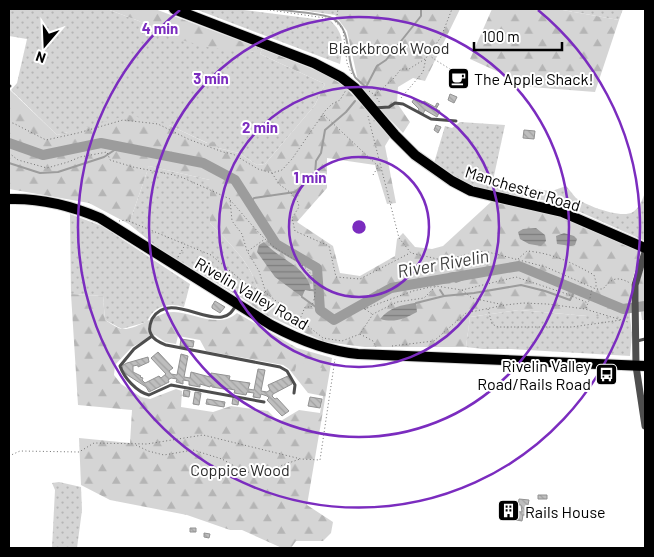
<svg xmlns="http://www.w3.org/2000/svg" width="654" height="557" font-family="Barlow,sans-serif">
<style>
.green{fill:url(#green-dots)}
.forest{fill:url(#forest-firs);fill-rule:evenodd}
.pitch{fill:#d5d5d5}
.water{fill:url(#water-rules)}
.lines{fill:none;stroke-linecap:round;stroke-linejoin:round}
.stream{stroke:#9c9c9c;stroke-width:2}
.river{stroke:#9c9c9c;stroke-width:10}
.building{fill:url(#building-back-hatch);stroke:#929292}
.primary-casing{stroke:#dbdbdb;stroke-width:12}
.path{stroke:#707070;stroke-width:1;stroke-dasharray:1 2.5;stroke-linecap:butt}
.lane{stroke:#4e4e4e;stroke-width:3}
.street{stroke:#4e4e4e;stroke-width:7}
.primary{stroke:#000;stroke-width:10}
.ring{fill:none;stroke:#7b2cbf;stroke-width:2.5}
.labels{text-anchor:middle;dominant-baseline:central;stroke-width:4;stroke-linejoin:round;paint-order:stroke}
.park-label{font-size:16px;fill:#2c2c2c;stroke:#fff}
.poi-label{font-size:16px;fill:#000;stroke:#fff;text-anchor:start}
.street-label{font-size:16px;fill:#000;stroke:#fff}
.water-label{font-size:18px;font-style:italic;fill:#3d3d3d;stroke:#fff}
.centre{fill:#7b2cbf;stroke:#fff;stroke-width:2.5}
.ring-label{font-size:15px;text-anchor:middle;font-weight:bold;fill:#7b2cbf;stroke:#fff;stroke-width:4;stroke-linejoin:round;paint-order:stroke}
</style>
<defs>
<pattern id="green-dots" width="8" height="8" patternUnits="userSpaceOnUse" patternTransform="scale(1.25)"><rect width="8" height="8" fill="#d5d5d5"/><path d="M2 2h.1M6 6h.1" fill="none" stroke="#b5b5b5" stroke-width="1.8" stroke-linecap="round"/></pattern>
<pattern id="forest-firs" width="22" height="20" patternUnits="userSpaceOnUse" patternTransform="scale(1.25)"><rect width="22" height="20" fill="#d5d5d5"/><path d="M5 1l3.5 6h-7zM16 11l3.5 6h-7z" fill="#b5b5b5"/></pattern>
<pattern id="water-rules" width="6" height="5" patternUnits="userSpaceOnUse" patternTransform="scale(1.25)"><rect width="6" height="5" fill="#9c9c9c"/><path d="M0 2.5h6" fill="none" stroke="#7d7d7d"/></pattern>
<pattern id="building-back-hatch" width="6" height="6" patternUnits="userSpaceOnUse" patternTransform="scale(1.25)"><rect width="6" height="6" fill="#bebebe"/><path d="M-1 5l2 2M0 0l6 6M5-1l2 2" fill="none" stroke="#a2a2a2"/></pattern>
</defs>
<rect width="100%" height="100%" fill="#fff"/>
<path class="green" d="M9,9h98l32,12 28,15 88,16 2,-5 5,2 -2,5 65,30 -10,21 -50,59 -8,1 -18,-12 -21,-5 -49,-23 -101,7 -11,3 -46,-45 6,-7 10,-44 -18,-3z
M195,9h41l95,12c14,14 12,25 9,43z
M294,9h41v6z
M557,9h66l-4,11z
M460,122l45,3 -13,60 60,6 14,-5c3,3 7,9 10,12 11,8 45,21 57,14 6,-4 10,-13 12,-20v49l-85,-38 -59,-10 -23,-5 -25,-11 -19,-14 11,-37 7,2z
M149,166l61,14v43c20,21 47,45 49,76h-16l-85,-51 -29,-24z
M70,214l32,12 88,58 -6,23c-15,-5 -31,-1 -37,15l-25,7 -17,-9 -2,-24 -32,-2z
M519,310l68,6h43l2,19 -2,21 -119,-7h-28l-17,-2 4,-30z
M59,482l22,5 1,23 -5,38h-25l3,-58 -3,-7z"/>
<path class="forest" d="M107,9h48l102,38 -1,5 -45,-4 -44,-12 -28,-15z
M335,9h125l-35,72 -12,-3 -15,9 -1,16 13,19 -7,11 -32,-33 -13,-19 -11,-50 -12,-16z
M492,9h65l62,11 -24,72 -64,-5 -61,-28z
M262,49l66,26 18,13 45,48 -6,10 11,57 -9,1 -12,-39 -48,-7v30l-30,34 36,24 7,27 20,3 35,-20 2,-17 6,-6 12,14 17,2 11,-3 49,-45 66,14 83,36 -10,34 -1,31h-43l-68,-6 -49,7 -4,30h-101l-40,-5 -59,-27 -23,-16h16c-2,-31 -29,-55 -49,-76v-43l-61,-14 -20,58 -40,-21 -80,-14v-100l48,46 72,-20 40,10 38,18 8,-1 3,6 21,5 18,12 8,-1 50,-59 10,-21 -65,-30z
M645,264v56h-3l-5,-33z
M71,294l32,2 2,24c5,3 12,8 17,9 17,1 36,-18 52,-17 20,1 46,17 63,1l60,35 35,10 -25,147 26,17 -2,11 -8,8h-27l-5,7h-9l-40,-18h-12l-43,-15 -77,-15 -29,-15 -2,-47 51,5 2,-33 -54,-5zM155,335l10,7 11,2 2,-8 22,4 6,11 77,14 6,4 19,24 15,3 -3,17 -21,-3 -20,12 -11,-11 -37,-5 -18,6 -32,-5 1,-16 -6,-2 -26,10 -9,-2 -20,-13 -7,-9 1,-10 17,-18z"/>
<path class="pitch" d="M297,362l25,6 -3,12 -25,-5z"/>
<path class="water" d="M536,228l9,7 1,6 -5,5 -12,-2 -9,-5 -2,-7 5,-3z
M564,233l10,3 3,3 -2,6 -4,1 -14,-2 -1,-8z
M264,242c14,17 45,25 47,49l-6,-1 -3,7 -27,-20 -18,-25 2,-7z
M455,272h6l3,8 -8,3 -8,-4v-6z
M416,303l1,9c-13,7 -23,11 -37,7 10,-12 21,-14 36,-16z"/>
<g class="lines">
<path class="stream" d="M275,9c12,2 48,4 57,9 21,11 13,41 23,59 2,3 8,7 11,10l11,-21 9,-6 35,-44v-7
M9,163l31,10 18,-1 46,-15 15,-10
M250,203l4,-5 41,-6 20,-18 1,-13 5,-8 4,-23 21,-18 9,-11
M311,290l8,1
M440,290l4,6 30,-3 47,-8 24,6 25,9 6,-12
M302,297l18,13
M416,303l28,-7"/>
<path class="river" d="M9,143l34,12 58,-12 102,20 32,17 41,64 41,24 3,42 14,10 57,-32 128,-22 104,43 22,-3"/>
</g>
<path class="building" d="M457,75l4,1 -3,6 -3,-2z
M450,94l7,3 -3,6 -6,-3z
M414,99l8,5 2,-3 11,6 2,-4 2,1 -3,5 4,2 -3,6 -12,-7 -2,4 -5,-3 1,-2 -7,-7z
M436,125l5,2 -3,6 -4,-3z
M524,130l11,1 -1,8 -11,-1z
M215,301l10,6 -5,6 -8,-5v-2z
M181,339l13,2 -1,6 -13,-1z
M158,352l15,16 -4,3 2,3 6,1 4,-21 7,2 -4,21 6,1 1,-6 19,5 1,-4 19,3 -1,4 21,3 -2,6 6,1 4,-21 7,1 -4,21 6,1 3,-2 -2,-5 20,-9 4,8 -19,10 -1,2 3,3 2,-1 12,13 -7,5 -15,-16 2,-2 -2,-2 -6,-2 -1,4 -7,-1 1,-4 -7,-1 -1,3 -12,-2 1,-3 -11,-2v1l-12,-2 -1,-2 -1,2 -10,-3v3l-11,-2v-4l-6,-1v4l-7,-2 1,-3 -6,-1 -3,2 1,2 -20,10 -3,-5 -20,-13 -4,-5 1,-4 4,-2 21,-6 1,5 -11,5v-2l-5,1v6l8,4 -1,1 3,1 -1,2 3,3 14,-7 2,2 5,-4 -15,-16z
M184,390l6,1 -1,6 -6,-1z
M195,392l6,1 -2,12 -6,-1z
M233,397l6,1 -1,7 -6,-1z
M310,397l12,2 -2,9 -12,-2z
M207,399l18,3 -1,5 -18,-3z
M538,495h9v4h-9z
M519,499l10,1 -3,15h-3l-1,6 -6,-1v-3l-12,-2 1,-5 17,2 -1,-7h-3z
M190,528h6v4h-6z
M204,533l6,1 -1,4 -5,-1z"/>
<g class="lines">
<defs>
<path id="primary" d="M174,9l140,54 27,14 14,11 40,47 20,20 37,26 19,10 91,21 83,36
M9,199c31,-1 63,7 91,19l171,107c28,15 56,26 87,29l287,12"/>
</defs>
<use href="#primary" class="primary-casing"/>
<path class="path" d="M263,9l69,10 11,10 4,34 5,12
M336,22l2,-13
M429,55c9,8 21,12 28,21
M369,91l6,4 18,-16 8,-10h8l16,-10
M375,95l5,8
M401,98l22,-26 3,-14 15,-21 11,-28
M324,115l54,51
M368,116l31,122 12,15 31,7 42,-9 62,16 50,22h7c9,-11 14,-13 27,-6
M9,123h4l33,17 32,-7 45,-13 35,4 30,15 35,13 10,2 25,15 14,4 10,-3 10,-11 33,-48 7,-7 8,-4 6,-10
M9,153l9,7 29,8 21,-6 12,-5 27,-5 3,8 23,7 46,9 51,23 2,22 10,13 5,17 12,20 7,22 57,45 19,3 18,-7 13,-20 24,-12 27,-4 12,-12 26,4 54,-13 51,17 21,9
M272,173l7,11 12,9 7,9 1,5 -7,11 3,13 34,15 7,31 24,2 50,-26
M373,175l5,-8
M230,200c14,15 27,33 43,46 12,9 28,15 38,28 6,8 5,25 0,33h-6l-5,12
M119,221l7,-1 85,35 36,30 19,8
M248,251l17,-12
M178,257l7,-12
M518,259l9,-8c25,2 46,12 67,24l2,7v7
M462,290l10,8 32,7
M586,308l4,-10 2,-9
M364,309l49,-18 22,-5
M365,309l7,5
M488,309l4,15 6,3h74l49,-7
M360,334l13,7 3,6
M392,346l42,-5 32,-28 39,-8 18,-2 24,1 38,5 43,13
M136,445l12,6 16,4 29,-5 29,9 21,12 14,3 43,-15
M9,456l11,-5 59,1 15,-9 53,1 56,-9 98,24 19,1 15,-101"/>
<path class="lane" d="M9,86h1
M374,108l15,-1 6,-4 8,1 28,15 25,2
M237,304c-4,6 -7,12 -15,13 -20,4 -55,-24 -70,2 -2,5 -4,11 -1,15 2,6 10,9 15,11l114,22 7,4 8,14 -1,8
M152,336l-18,13 -14,17c4,12 17,26 29,29l22,-10 93,17
M637,341l8,-2"/>
<path class="street" d="M645,252l-10,33v8l1,73 9,60"/>
<use href="#primary" class="primary"/>
</g>
<g class="ring">
<circle cx="359" cy="227" r="70"/>
<circle cx="359" cy="227" r="140"/>
<circle cx="359" cy="227" r="210"/>
<path d="M538 10A281 281 0 1 1 180 10"/>
</g>
<defs>
<symbol id="cafe-square" viewBox="-11 -11 22 22"><rect x="-9" y="-9" width="18" height="18" rx="4" fill="#000" stroke="#fff"/><path d="M-5.5-4.5H6V0H3Q3 3.5 0 3.5H-2.5Q-5.5 3.5-5.5 0ZM3-3.2v2h1.7v-2ZM-6 4.5H4V6H-6Z" fill="#fff"/></symbol>
<symbol id="bus-square" viewBox="-11 -11 22 22"><rect x="-9" y="-9" width="18" height="18" rx="4" fill="#000" stroke="#fff"/><path d="M-5-6H5V4H4V6H2V4H-2V6H-4V4H-5ZM-3.5-4V0h7V-4ZM-3.5 1.2v1.5H-2V1.2ZM2 1.2v1.5H3.5V1.2Z" fill="#fff"/></symbol>
<symbol id="building-square" viewBox="-11 -11 22 22"><rect x="-9" y="-9" width="18" height="18" rx="4" fill="#000" stroke="#fff"/><path d="M-4-6H4V6H1V3H-1V6H-4ZM-2.5-4.3h1.7v1.8h-1.7ZM.8-4.3h1.7v1.8H.8ZM-2.5-1h1.7V.8h-1.7ZM.8-1h1.7V.8H.8Z" fill="#fff"/></symbol>
</defs>
<g fill-rule="evenodd">
<use href="#cafe-square" x="446" y="66" width="25" height="25"/>
<use href="#bus-square" x="594" y="362" width="25" height="25"/>
<use href="#building-square" x="496" y="498" width="25" height="25"/>
</g>
<g class="labels">
<g class="park-label">
<text x="389" y="47">Blackbrook Wood</text>
<text x="240" y="469">Coppice Wood</text>
</g>
<g class="poi-label">
<text x="474" y="78">The Apple Shack!</text>
<text x="591" y="365" text-anchor="end">Rivelin Valley<tspan x="591" dy="18">Road/Rails Road</tspan></text>
<text x="525" y="511">Rails House</text>
</g>
<g class="street-label">
<text transform="translate(523 188) rotate(17)">Manchester Road</text>
<text transform="translate(252 293) rotate(30)">Rivelin Valley Road</text>
</g>
<g class="water-label">
<text transform="translate(443 263) rotate(-10)">River Rivelin</text>
</g>
</g>
<circle cx="359" cy="227" r="8" class="centre"/>
<g class="ring-label">
<text x="160" y="34">4 min</text>
<text x="211" y="84">3 min</text>
<text x="260" y="133">2 min</text>
<text x="310" y="183">1 min</text>
</g>
<rect width="654" height="557" fill="none" stroke="#000000" stroke-width="20"/>
<g transform="translate(45 45) rotate(199)" stroke="#ffffff" stroke-width="4" paint-order="stroke">
<path d="M0-4L9 19L0 12L-9 19Z" fill="#000000"/>
<text y="-8" font-size="14" font-weight="bold" text-anchor="middle" fill="#000000">N</text>
</g>
<path d="M474 42v8h88v-8" fill="none" stroke="#000000" stroke-width="2.5"/>
<text x="482" y="42" font-size="15" fill="#000000" stroke="#ffffff" stroke-width="4" paint-order="stroke">100 m</text>
</svg>
